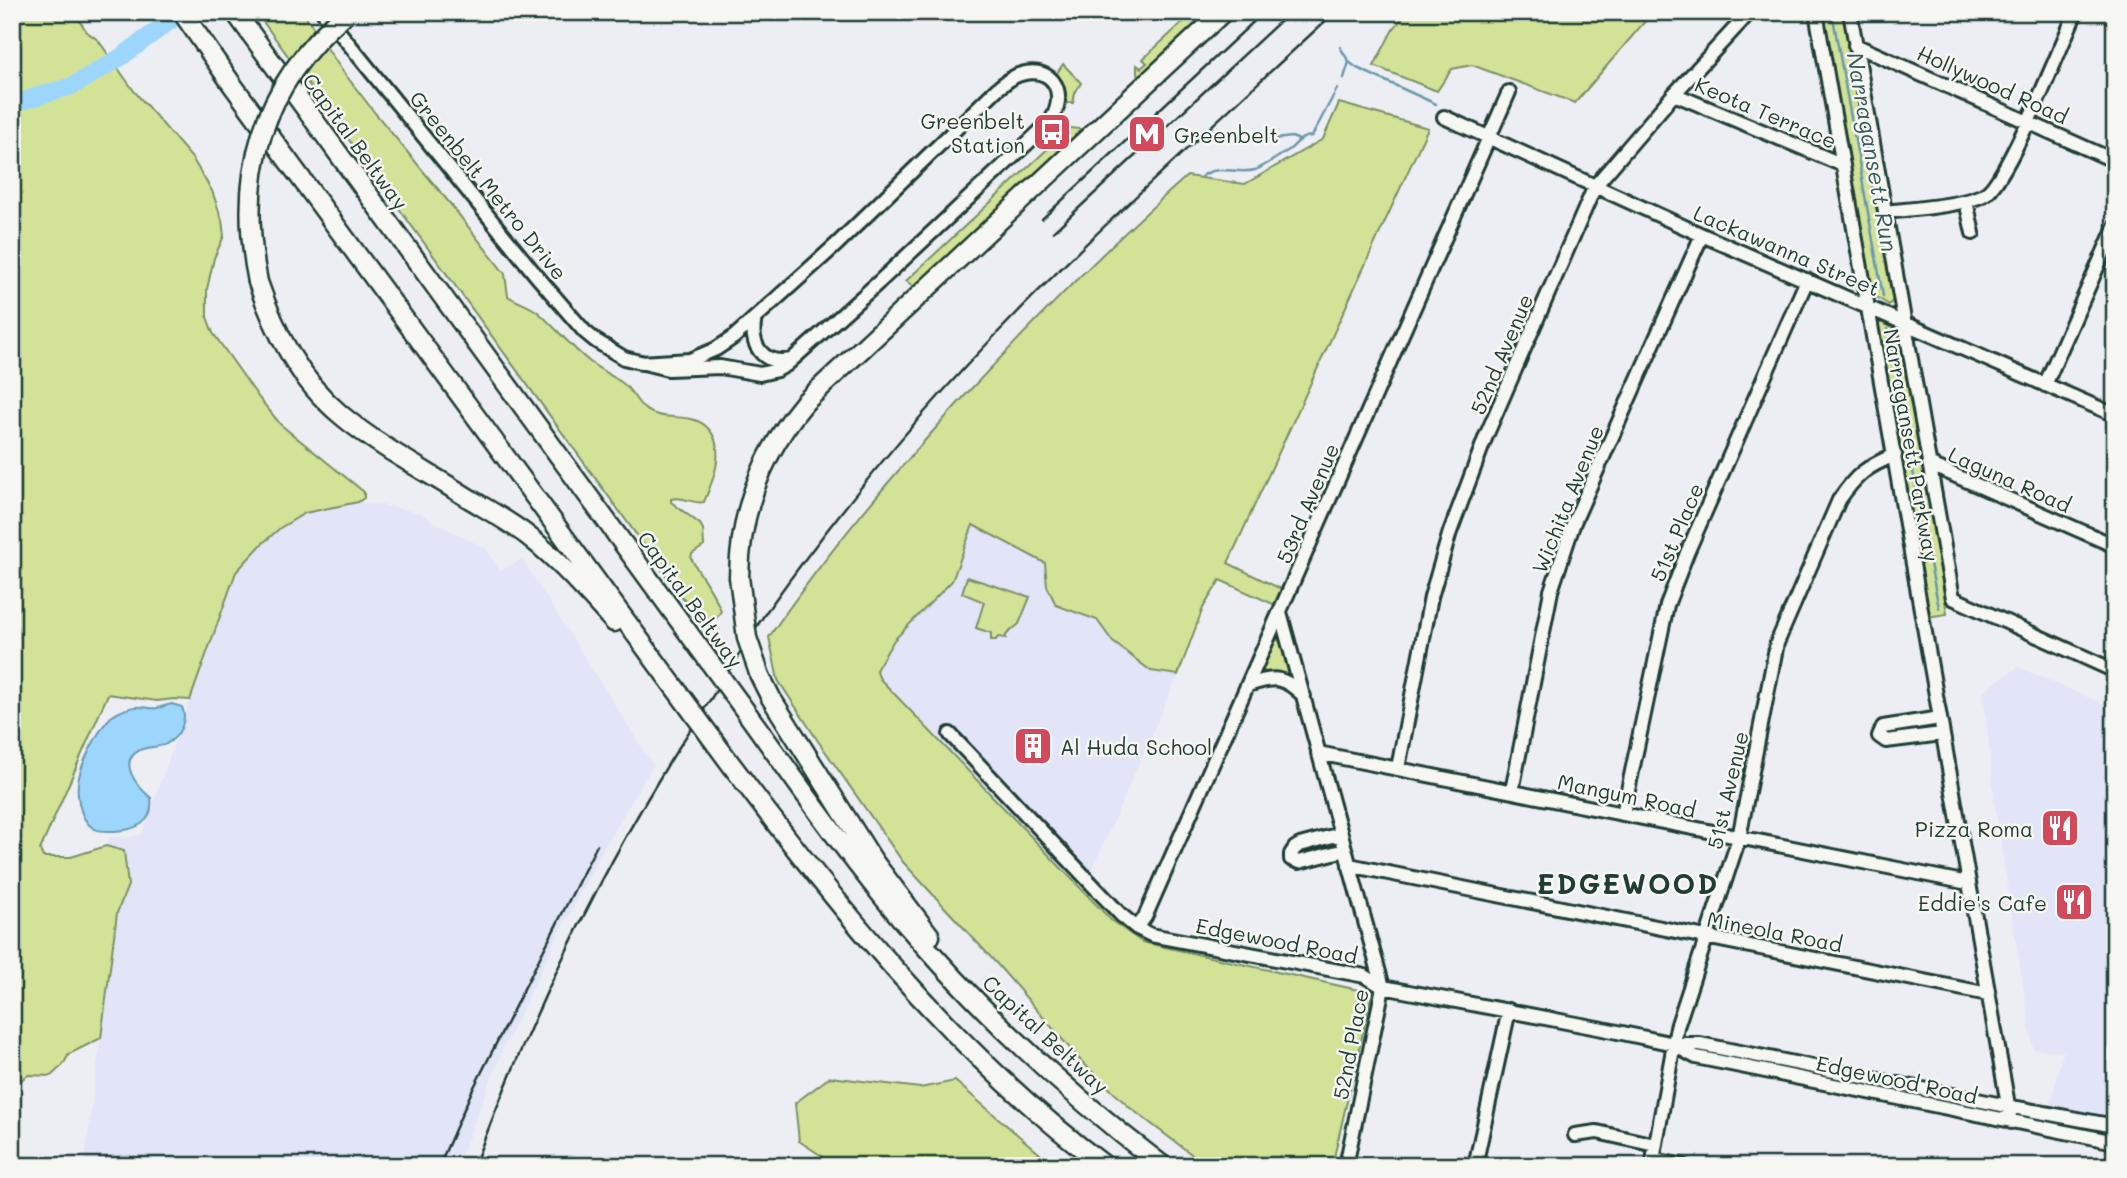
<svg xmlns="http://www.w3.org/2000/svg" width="2127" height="1178" font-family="Mali,sans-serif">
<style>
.built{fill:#e2e4f7}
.green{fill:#d2e397;stroke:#789066;stroke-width:2}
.water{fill:#9dd6fd;stroke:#6b99ad;stroke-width:2}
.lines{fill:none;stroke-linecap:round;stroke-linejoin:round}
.stream{stroke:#6b99ad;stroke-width:2.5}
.river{stroke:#9dd6fd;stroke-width:18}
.minor-casing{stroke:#1f3d34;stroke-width:18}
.highway-casing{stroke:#1f3d34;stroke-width:23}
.minor{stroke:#f6f6f2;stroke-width:12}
.highway{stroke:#f6f6f2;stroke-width:18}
.rail{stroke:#1f3d34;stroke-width:2.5}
.highway-bridge-casing{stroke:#1f3d34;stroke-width:23;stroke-linecap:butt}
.highway-bridge{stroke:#f6f6f2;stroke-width:18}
.labels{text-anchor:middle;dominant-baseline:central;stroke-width:5;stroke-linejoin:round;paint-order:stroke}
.street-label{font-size:21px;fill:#1f3d34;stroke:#f6f6f2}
.poi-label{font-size:21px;fill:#1f3d34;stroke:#f6f6f2;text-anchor:end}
.water-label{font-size:23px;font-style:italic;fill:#385c5c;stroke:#f6f6f2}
.district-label{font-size:28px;font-weight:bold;letter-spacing:2px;fill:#1f3d34;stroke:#f6f6f2}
</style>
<rect width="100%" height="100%" fill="#edeef4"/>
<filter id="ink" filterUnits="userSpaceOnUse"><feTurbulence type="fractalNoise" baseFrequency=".0143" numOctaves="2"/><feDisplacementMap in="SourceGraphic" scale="14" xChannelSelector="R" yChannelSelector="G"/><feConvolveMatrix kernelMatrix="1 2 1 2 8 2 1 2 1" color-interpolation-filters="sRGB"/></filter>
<g filter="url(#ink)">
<path class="built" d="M358,502l24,3 39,8 15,10 50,26 14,22 22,-12 131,206 -48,81 -49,93 -52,108 -47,119h-373l33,-253 11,-28 -4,-33 -18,-6 3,-9 18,1 15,-4 94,-262 26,-28 18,-16 25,-15z
M972,525l73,38 2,23 9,19 41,15 16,22 38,29 27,4 -95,215 -159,-165 -44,-46 -4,-9 18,-30 58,-59z
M2018,667l97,42v406l-65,-7 13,-57 -30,-2 -37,-236 -13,-122z"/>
<path class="green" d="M12,12h62l13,20 11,8 36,51 58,67 20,33 10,29 2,16 -10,22 -7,31v28l6,16 46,65 22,27 83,67v6l-6,4 -53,11 -25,15 -18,16 -26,28 -46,128 -16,-1 -17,2 -49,-7 -68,156 3,7h28l35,-11 18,5 4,34 -11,28 -16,125 -32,16 -6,11 -12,11 -23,-1 -16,12z
M256,12h47l38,57 34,44 77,93 53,68 3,22c10,7 23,9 32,18 17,15 32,34 50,48 10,8 21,13 31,20 11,7 15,21 25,28 21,14 52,-2 67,25 11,22 -1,47 -9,67 -11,3 -21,-7 -33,-3v3l29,22 3,5 1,17 -12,8 -1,4c9,18 23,33 30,53l-5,8 -14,-3 -18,-16z
M1194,12h19l-70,66 -6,-5v-8l4,3 6,-5 -4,-4z
M1407,12h246l-78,91 -103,-38 -20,4 -15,22 -63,-25 18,-35z
M1820,12h24l51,286 -6,7 -19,-12z
M1063,64l18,19 -6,10 -2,10h-8c0,-15 -6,-18 -8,-30z
M1339,103l89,25 -200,435 61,30 -7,15 -62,-28 -17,28 -25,67 -27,-4 -38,-29 -16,-22 -41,-15 -9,-19 -2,-23 -72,-38 -21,56 -58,59 -18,30 4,9 232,242 30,21 230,51 -40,173h-125l-78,-59 -48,-46 -84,-97 -94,-102 -85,-121 -40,-61 -9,-43c60,-88 130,-169 202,-248 69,-74 140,-146 216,-213l58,8 78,-45z
M1070,128l19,2 -172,159 -11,-8z
M1878,323h5l18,9 29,168 17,114 -21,3 -49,-287z
M967,577l63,20 -11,27 -13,11v3l-8,-1 -2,3h-5v-7l-15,-5 8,-26 -22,-9z
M1278,640h3l12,34 -4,3 -21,-2 -6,-7 12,-27z
M830,1077l90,11 35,-7 99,85h-217l-38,-25 -4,-38z"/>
<path class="water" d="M172,704l10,3c6,14 -3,30 -16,37 -7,4 -18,2 -26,6 -24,12 -2,37 11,48 3,25 -15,32 -37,33 -7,0 -15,1 -21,-3 -15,-10 -18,-39 -13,-55 4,-14 20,-46 31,-56 8,-6 20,-11 30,-10 6,0 10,2 16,1 5,-1 10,-3 15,-4z"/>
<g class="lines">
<path class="stream" d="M1832,12l51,284
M1340,47l9,15 -5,16
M1349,62l8,6 79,36
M1275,139l17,-2 7,3
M1201,177c17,-14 35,-2 54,-7 7,-2 27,-16 34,-20 8,-6 11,-14 23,-14l25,-47
M1888,329l38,215 13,64"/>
<path class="river" d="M12,104l60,-18 49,-29 61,-45"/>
<defs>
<path id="minor" d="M323,12l212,262 50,58 11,9 28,17 44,11 52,-2 40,7 17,-4 9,-5 93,-83 171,-160c18,-27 5,-57 -29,-48 -9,2 -17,10 -24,15l-160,155 -103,93 -18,12 -26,11 -49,3
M1816,12l195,1110
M1850,12l103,586 162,73
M1855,45l260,116
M1674,94l169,71
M1444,117l258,118 413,180
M1966,201l7,32
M1885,212c25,-3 79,-6 100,-18 22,-12 77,-151 91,-182
M755,318c-6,26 7,48 36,42
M2045,385l70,-158
M1929,464l186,82
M1280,612l103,375 -37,179
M1248,685c28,-9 35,-9 56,11
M1940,718l-57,9 -4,9 7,5 56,-7
M950,734l171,181 16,13 14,7 214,41 18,11 230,44 61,13h26l307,62 108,20
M1318,753l650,130
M1398,768l33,-171 19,-65 36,-96 109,-250 79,-92 76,-82
M1512,791l39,-200 23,-69 128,-287
M1623,814l44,-209 20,-52 120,-273
M1340,834l-40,11 -5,3 -4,6v5l8,3 46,-12
M1349,865l639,129
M1137,928l8,-11 364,-825
M1674,1045l22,12 419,85
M1575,1135l22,-3 58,13
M1654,1160l30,6
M1475,1166l34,-156
M1652,1166l25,-139 62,-189 38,-195 62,-143c17,-25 28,-34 56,-45"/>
<path id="highway" d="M182,12l49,71 444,605
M235,12l465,637
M258,282c17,50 41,98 83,133 37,31 83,55 124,81 21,13 44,25 63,40 32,25 59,56 86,86
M739,577c1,-67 23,-124 66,-175l418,-390
M760,676l11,22 103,164 56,74
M741,705c53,73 104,148 163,217 77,90 164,172 259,244
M716,744c114,154 234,306 389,422"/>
</defs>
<use href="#minor" class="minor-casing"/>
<use href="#highway" class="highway-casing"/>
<use href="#minor" class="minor"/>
<use href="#highway" class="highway"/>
<path class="rail" d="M1042,219l222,-207
M1053,232l237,-220
M439,1166l32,-73 126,-248
M474,1166c52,-137 114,-270 190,-395 15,-25 32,-49 48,-74 18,-28 36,-58 55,-86 48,-67 100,-133 154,-195 127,-145 273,-273 414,-404"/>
<defs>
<path id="highway-bridge" d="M258,282c-22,-107 3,-196 87,-268
M739,577l8,61 13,38
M700,649l41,56
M675,688l41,56"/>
</defs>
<use href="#highway-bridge" class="highway-bridge-casing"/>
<use href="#highway-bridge" class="highway-bridge"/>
</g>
</g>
<defs>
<symbol id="bus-square" viewBox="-11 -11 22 22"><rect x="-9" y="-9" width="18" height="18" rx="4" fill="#d1495b" stroke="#f6f6f2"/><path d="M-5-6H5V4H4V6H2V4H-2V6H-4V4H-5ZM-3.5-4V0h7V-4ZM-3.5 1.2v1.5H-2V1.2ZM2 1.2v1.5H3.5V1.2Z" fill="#fff"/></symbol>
<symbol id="metro-square" viewBox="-11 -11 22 22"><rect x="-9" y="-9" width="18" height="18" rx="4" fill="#d1495b" stroke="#f6f6f2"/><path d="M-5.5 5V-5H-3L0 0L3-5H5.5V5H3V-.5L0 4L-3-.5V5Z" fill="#fff"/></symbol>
<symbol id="building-square" viewBox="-11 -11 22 22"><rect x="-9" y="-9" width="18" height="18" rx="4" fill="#d1495b" stroke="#f6f6f2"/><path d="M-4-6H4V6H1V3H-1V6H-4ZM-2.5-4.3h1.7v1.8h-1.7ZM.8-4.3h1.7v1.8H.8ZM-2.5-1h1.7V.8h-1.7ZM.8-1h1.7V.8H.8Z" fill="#fff"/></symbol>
<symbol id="restaurant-square" viewBox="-11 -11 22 22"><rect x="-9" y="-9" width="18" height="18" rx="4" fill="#d1495b" stroke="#f6f6f2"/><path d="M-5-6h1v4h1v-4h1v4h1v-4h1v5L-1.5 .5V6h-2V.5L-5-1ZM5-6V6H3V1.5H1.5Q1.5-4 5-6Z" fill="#fff"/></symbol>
</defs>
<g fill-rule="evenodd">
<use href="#bus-square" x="1030" y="110" width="44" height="44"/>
<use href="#metro-square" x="1125" y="112" width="44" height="44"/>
<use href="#building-square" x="1011" y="724" width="44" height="44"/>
<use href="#restaurant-square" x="2038" y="806" width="44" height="44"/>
<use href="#restaurant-square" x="2052" y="880" width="44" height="44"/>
</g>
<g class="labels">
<g class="street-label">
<text transform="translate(1993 84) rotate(24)">Hollywood Road</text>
<text transform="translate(1766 112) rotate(23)">Keota Terrace</text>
<text transform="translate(356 141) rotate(54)">Capital Beltway</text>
<text transform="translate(489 185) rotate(51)">Greenbelt Metro Drive</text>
<text transform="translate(1787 250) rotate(23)">Lackawanna Street</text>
<text transform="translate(1501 354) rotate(-67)">52nd Avenue</text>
<text transform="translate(1912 445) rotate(80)">Narragansett Parkway</text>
<text transform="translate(2010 479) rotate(24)">Laguna Road</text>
<text transform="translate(1567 499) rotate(-68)">Wichita Avenue</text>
<text transform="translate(1307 503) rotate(-67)">53rd Avenue</text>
<text transform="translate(1676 532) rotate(-67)">51st Place</text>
<text transform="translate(691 599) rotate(54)">Capital Beltway</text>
<text transform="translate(1727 790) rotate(-77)">51st Avenue</text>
<text transform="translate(1627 795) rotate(12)">Mangum Road</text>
<text transform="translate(1775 931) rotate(11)">Mineola Road</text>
<text transform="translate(1277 940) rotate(11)">Edgewood Road</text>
<text transform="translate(1046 1034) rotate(43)">Capital Beltway</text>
<text transform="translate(1350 1044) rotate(-79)">52nd Place</text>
<text transform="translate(1897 1079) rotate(12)">Edgewood Road</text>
</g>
<g class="poi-label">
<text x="1025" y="120">Greenbelt<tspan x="1025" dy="24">Station</tspan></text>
<text x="1174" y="134" text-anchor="start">Greenbelt</text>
<text x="1060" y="746" text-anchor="start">Al Huda School</text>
<text x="2033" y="828">Pizza Roma</text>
<text x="2047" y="902">Eddie's Cafe</text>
</g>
<g class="water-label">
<text transform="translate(1873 152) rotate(80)">Narragansett Run</text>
</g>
<g class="district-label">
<text x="1628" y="883">EDGEWOOD</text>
</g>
</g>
<rect width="2127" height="1178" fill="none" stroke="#f6f6f2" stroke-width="42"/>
<rect x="21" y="21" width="2085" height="1136" fill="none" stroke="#1f3d34" stroke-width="2.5" filter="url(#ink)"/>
</svg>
